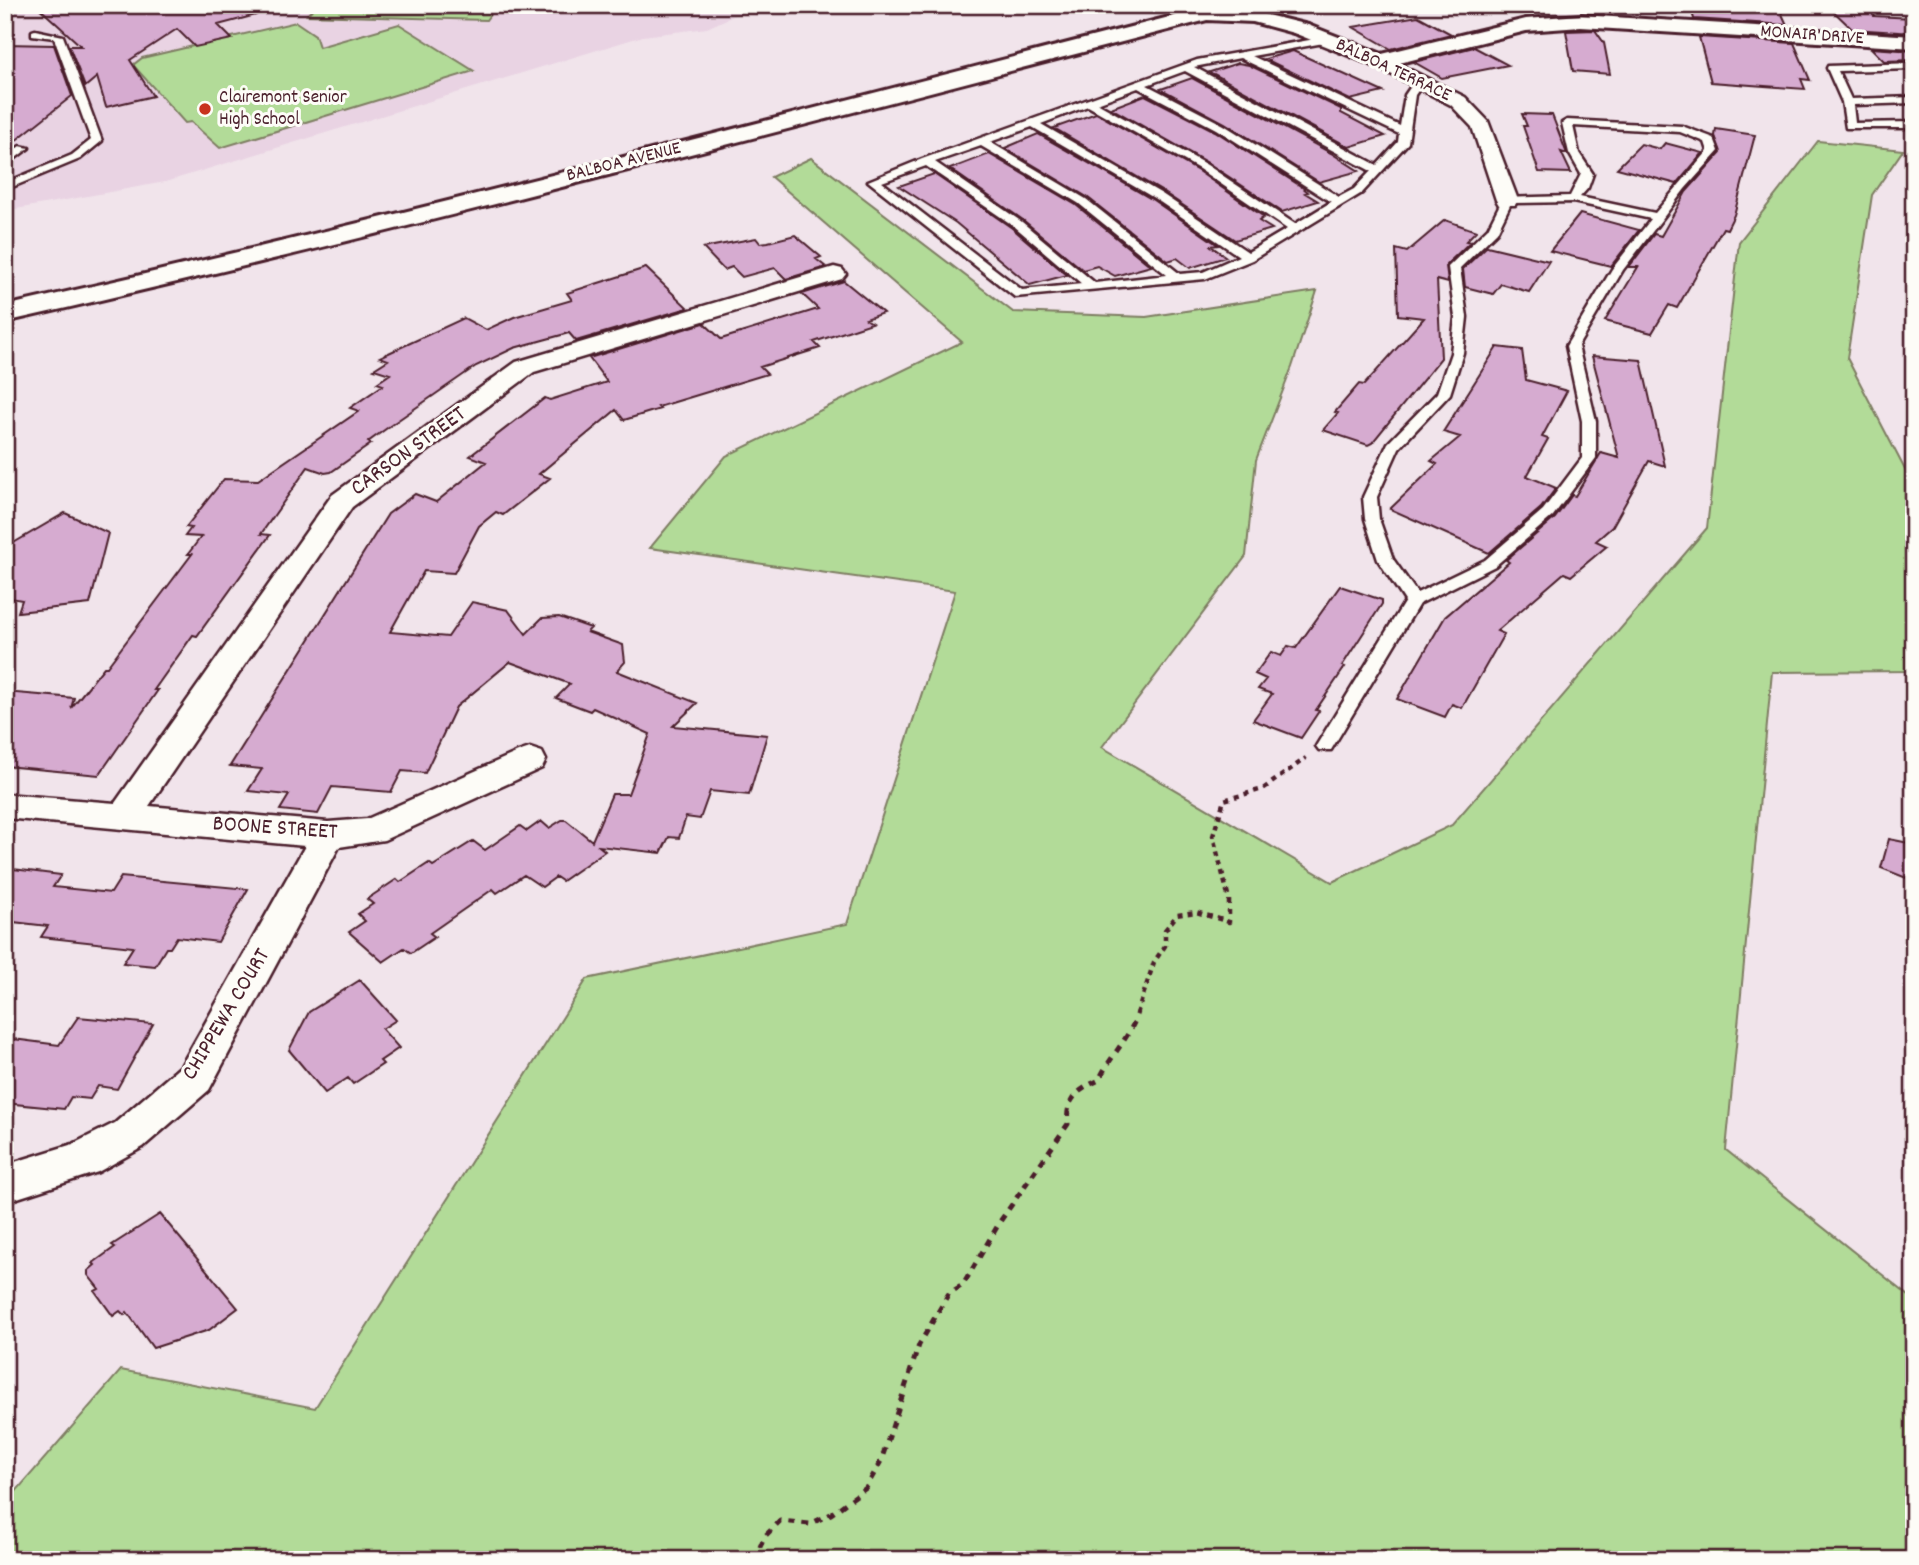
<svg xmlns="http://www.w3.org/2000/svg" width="1919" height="1565" font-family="Dekko,sans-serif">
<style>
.built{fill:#e9d3e3}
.green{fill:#b2db98;stroke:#7e7d62;stroke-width:2}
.building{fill:#d6abd0;stroke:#4a1f2b;stroke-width:2}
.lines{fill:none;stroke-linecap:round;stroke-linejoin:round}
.service-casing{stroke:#4a1f2b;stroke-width:5}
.minor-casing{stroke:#4a1f2b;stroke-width:5}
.tertiary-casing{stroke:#4a1f2b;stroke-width:6}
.primary-casing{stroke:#4a1f2b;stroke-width:6}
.path-far1{stroke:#4a1f2b;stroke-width:4.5;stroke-dasharray:5 5;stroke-linecap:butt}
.path{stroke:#4a1f2b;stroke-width:5;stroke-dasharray:7 7;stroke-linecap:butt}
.service{fill:#fdfcf7;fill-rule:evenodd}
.minor{fill:#fdfcf7;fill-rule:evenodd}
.tertiary{fill:#fdfcf7;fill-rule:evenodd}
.primary{fill:#fdfcf7;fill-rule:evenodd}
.poi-dot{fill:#c8321e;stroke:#fdfcf7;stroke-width:2.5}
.labels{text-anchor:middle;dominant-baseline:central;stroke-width:6;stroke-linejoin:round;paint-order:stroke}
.far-street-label{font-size:19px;fill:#4a1f2b;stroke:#fdfcf7}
.far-poi-label{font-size:19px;fill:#4a1f2b;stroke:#fdfcf7;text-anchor:start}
.street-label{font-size:23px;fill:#4a1f2b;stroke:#fdfcf7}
</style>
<rect width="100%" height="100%" fill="#f1e4eb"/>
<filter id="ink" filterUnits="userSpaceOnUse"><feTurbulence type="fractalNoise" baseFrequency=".0143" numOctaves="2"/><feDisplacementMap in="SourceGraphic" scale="14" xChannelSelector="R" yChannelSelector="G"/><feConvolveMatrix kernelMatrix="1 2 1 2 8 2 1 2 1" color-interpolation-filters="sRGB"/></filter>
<g filter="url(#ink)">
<path class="built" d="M5,5h752l-50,23 -64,8 -478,146 -160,29z"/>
<path class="green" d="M316,5h181l-11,15 -179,-5z
M296,22l19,13 4,12 80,-23 75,47 -254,77 -29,-26 -6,1 -52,-58 9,-7z
M1818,141l85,9 -31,45 -25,163 67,129v184l-142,1 -46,478 188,150v260h-1909v-56l116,-134 194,38 272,-429 260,-55 108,-333 -305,-43 76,-92 236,-114 -191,-165 40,-19 202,154 133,5 171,-26 -25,76 -36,93 -10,96 -144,191 230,135 120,-57 255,-297 32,-286z"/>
<path class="building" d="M36,5h219l1,10 -38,10 14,14 -37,8 -18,-18 -47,31 23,36 -47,11 -9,-30 -12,10 -16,-41h12z
M1690,5h88l9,20 -93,-6z
M1827,5h46l1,11 40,2v15l-62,-4z
M1418,16l33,18 -60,15 -38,-22z
M1595,30l9,13 6,31 -37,-3 -7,-40z
M1699,37l95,6 16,37 -9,-1 4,10 -94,-7z
M5,44l49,1 18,51 -67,53z
M1474,47l34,18 -66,13 -28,-16z
M1871,48l43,3v9l-30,1z
M1293,51l90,41 -33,8 -85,-41z
M1238,63l11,2 92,44v4l44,23 -36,11 -139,-75z
M1192,78l139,75 28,18 -40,11 -94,-59 -64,-34z
M1145,95l70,36 87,56 6,5 -3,1 13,8 -36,11 -74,-49 -97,-55z
M1096,113l102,58 66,46 -5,4 13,8 -37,11 -72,-48 -109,-64z
M1522,114l30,1 15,39 -6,-2 10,21 -32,-1 -16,-46h4z
M1716,129l39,6 -21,80 -7,14 -4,-1 -46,80 -8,-3 -17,28 -47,-12 33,-54h-9l25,-33 7,2 25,-44 35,-39 -6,-17z
M1038,134l115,66 65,45 -7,1 15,11 -36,11 -13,-10 -9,3 -81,-64 -82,-49z
M1665,143l38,10 -26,31 -60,-16 24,-24 19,5z
M989,154l87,51 75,61 -36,10 -18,-10 -14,4 -60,-50 -73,-51z
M934,174l78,54 55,47 -37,10 -74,-62 -57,-37z
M1580,214l59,16 -28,36 -61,-15z
M1445,220l31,11 -10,10 4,1 -24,23 2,18 -11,-3 4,78 -69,85 -4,2 -45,-15 15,-17 -3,-1 24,-28 5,1 60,-67 -26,-3 -2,-66 11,3z
M795,235l26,22 -5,2 10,8 -40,12 -11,-11 -33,9 -10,-10 -8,3 -21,-22 53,-10 4,5 8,-1z
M1487,246l62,15 -20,31 -28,-8 -8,10 -28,-7 -2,-18z
M646,268l42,40 -112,33 -7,-8 -55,15 -38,18 -82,57 -26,19 3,2 -40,28 -6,1 -17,-6 -47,67 9,1 -73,101 -4,-1 -39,55h4l-59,85 -94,-9v-74l69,6 -3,10 33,-41h3l85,-113h-4l13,-17 -16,-1 6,-8 -5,-1 38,-48 34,1 101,-69 -9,-3 33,-23 -6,-2 13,-9 -16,-5 14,-9 -8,-3 84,-39 22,12 28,-13 58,-17 -5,-7z
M844,281l39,32 -17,6 6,4 -58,19 6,6 -60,19 7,7 -109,33 2,2 -36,11 -8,-10 -77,64 11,4 -47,37 -7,-3 -17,14 -25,47 -30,-2 -34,61 58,5 24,-35 36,8 18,24 16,-16 17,-1 32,11 -4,4 36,13 2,17 -8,9 80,32 -24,23 94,9 -18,60 -39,-4 -10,28 -14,-2 -7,21 -10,-1 -8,16 -62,-7 6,5 -43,30 -6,-4 -14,10 -18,-12 -27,18 -4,-4 -63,44 5,4 -24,16 -7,-5 -21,14 -34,-30 16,-11 -7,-7 15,-10 -6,-5 30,-20 3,3 29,-19 4,3 40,-25 12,9 35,-24 7,5 14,-10 8,7 13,-8h4l26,21 20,-47h16l22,-60 -57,-26 -3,3 -34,-13 14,-14 -60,-22 -54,45 -31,66 -23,-2 -11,21 -59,-5 -14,27 -38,-4 9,-15 -41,-4 14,-22 -32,-3 158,-252 27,-20 21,8 50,-40 -16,-6 75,-58 5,2 57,-18 -18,-24 115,-35 17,16 97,-30 -16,-15z
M1497,347l25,3 4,30 41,11 -25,46 6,2 -21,37 29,12 -15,20 -52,45 -99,-44 47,-45 -6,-3 29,-24 -17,-5z
M1592,356l49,4 24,106 -16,-5 -37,66 -16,14 11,5 -36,30 -7,-3 -67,58 7,3 -42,74 -10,-4 -7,13 -48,-18 48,-82 64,-55 -3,-2 49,-42 17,-23 3,1 26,-43 18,5z
M65,513l43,20 -18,71 -72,8 4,-12 -17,-3v-49z
M1340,586l42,14v4l-40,62 3,1 -29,43 3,1 -18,27 -48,-18 19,-26 -14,-5 8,-10 -11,-5 16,-22 10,4 7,-10 8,2z
M1889,839l25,5v37l-33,-13z
M5,868l56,7 -8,12 58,6 10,-16 127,12 -30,53 -41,-5 -7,11h-4l-11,18 -32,-3 10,-16 -92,-10 7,-11 -43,-5z
M360,980l36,40 -14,9 17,19 -19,13 3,3 -30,20 -5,-6 -23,15 -36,-43 20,-38z
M78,1017l75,7 -36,65 -19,-3 -8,13 -19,-2 -7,12 -59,-6v-65l54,7z
M160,1214l78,94 -29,22 -56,18 -26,-36 -3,3 -4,-4 -7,5 -18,-25 4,-2 -11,-14v-4l7,-6 -2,-2 22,-16 -3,-2z"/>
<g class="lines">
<defs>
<path id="service" d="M35,30l28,6 39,105 -22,18 -75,31v-7l67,-28 19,-15 -37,-102 -22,-3v-4z
M1326,37l5,3 -2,2 -77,14 148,70 5,-31 11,-16h8l1,2 -10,14 -7,48 -46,50 -110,67 -47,19 -190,18 -147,-116 54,-22 275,-99zM1240,58l159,76 -1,8 -21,23 -183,-98zM1185,71l186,100 -17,18 -15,8 -115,-72 -77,-40zM1138,88l78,41 115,73 -36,22 -88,-59 -110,-62zM1088,106l111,63 88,60 -39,23 -86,-58 -121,-70zM1032,127l122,71 85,58 -36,16 -23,2 -94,-75 -96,-57zM981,146l97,57 89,72 -72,8 -73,-61 -87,-60zM926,166l88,60 68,58 -60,6 -140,-108z
M1914,63v6l-76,2 13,28 63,-2v6l-61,2 2,18 59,-1v6h-68l-4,-26 -15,-34 1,-2z
M1567,120l115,6 32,12 5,13 -34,38 -62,81 -45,76 18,75v37l-43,58 -58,50 -76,38 -88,146h-12l-3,-4 89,-145 -27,-41 -13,-41 -2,-22 25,-54 49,-50 14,-40 4,-36 -7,-50 40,-39 15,-30 67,-2 11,-22 -12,-21 -7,-30zM1573,126l107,6 25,10 3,9 -53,62 -75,-16 8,-9 5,-14 -14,-21zM1573,202l78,17 -39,50 -46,77 16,75v37l-39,52 -58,50 -68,33 -24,-34 -14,-40 -2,-22 22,-49 51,-54 13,-41 4,-36 -7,-49 37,-36 14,-29z
M20,146l9,2 -24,18v-9z"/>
<path id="minor" d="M1380,55l85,42 23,24 30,79 -3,5h-16l-3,-5 -24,-73 -21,-22 -78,-40 -2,-4z
M834,267l8,2 4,5 -4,5 -308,93 -182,135 -203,299 179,16 39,-3 151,-67 12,-4 12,4 4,8 -4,8 -158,72 -45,7 -130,243 -66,57 -45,25 -93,30v-37l68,-21 42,-21 66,-57 124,-220 -300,-28v-24l110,9 217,-308 184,-133z"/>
<path id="tertiary" d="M1581,15l333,21v12l-333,-21 -55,4 -146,37 -86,-35 -4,-4 4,-4h14l74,29 144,-35z"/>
<path id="primary" d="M1216,5h35l-4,5 61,15 4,4 -4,4 -7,2 -48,-13 -46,-2c-400,103 -799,211 -1202,302v-16c406,-91 808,-198 1211,-301z"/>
</defs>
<use href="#service" class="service-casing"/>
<use href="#minor" class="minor-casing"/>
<use href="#tertiary" class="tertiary-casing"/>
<use href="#primary" class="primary-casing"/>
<path class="path-far1" d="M1137,1014l17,-52 11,-16v-16l12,-15 19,-3 33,10v-23l-16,-63 11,-36 39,-11 43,-31"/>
<path class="path" d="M754,1560l11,-24 15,-15 30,3 21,-10 35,-26 15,-27 38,-116 30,-52 14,-8 38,-65 67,-96c-3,-25 10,-34 31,-44 11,-24 31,-42 39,-68"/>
<use href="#service" class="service"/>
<use href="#minor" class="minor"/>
<use href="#tertiary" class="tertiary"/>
<use href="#primary" class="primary"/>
</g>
</g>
<circle class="poi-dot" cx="205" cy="109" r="7"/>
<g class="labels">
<g class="far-street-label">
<text transform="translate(1812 36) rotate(4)">MONAIR DRIVE</text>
<text transform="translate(1393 71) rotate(25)">BALBOA TERRACE</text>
<text transform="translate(624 163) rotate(-14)">BALBOA AVENUE</text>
</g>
<g class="far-poi-label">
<text x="219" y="98">Clairemont Senior<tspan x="219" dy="22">High School</tspan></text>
</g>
<g class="street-label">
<text transform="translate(409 452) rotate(-36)">CARSON STREET</text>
<text transform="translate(275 829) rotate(4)">BOONE STREET</text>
<text transform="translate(227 1015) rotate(-59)">CHIPPEWA COURT</text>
</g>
</g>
<rect width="1919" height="1565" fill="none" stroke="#fdfcf7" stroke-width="28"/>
<rect x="14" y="14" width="1891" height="1537" fill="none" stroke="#4a1f2b" stroke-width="2.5" filter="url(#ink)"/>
</svg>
